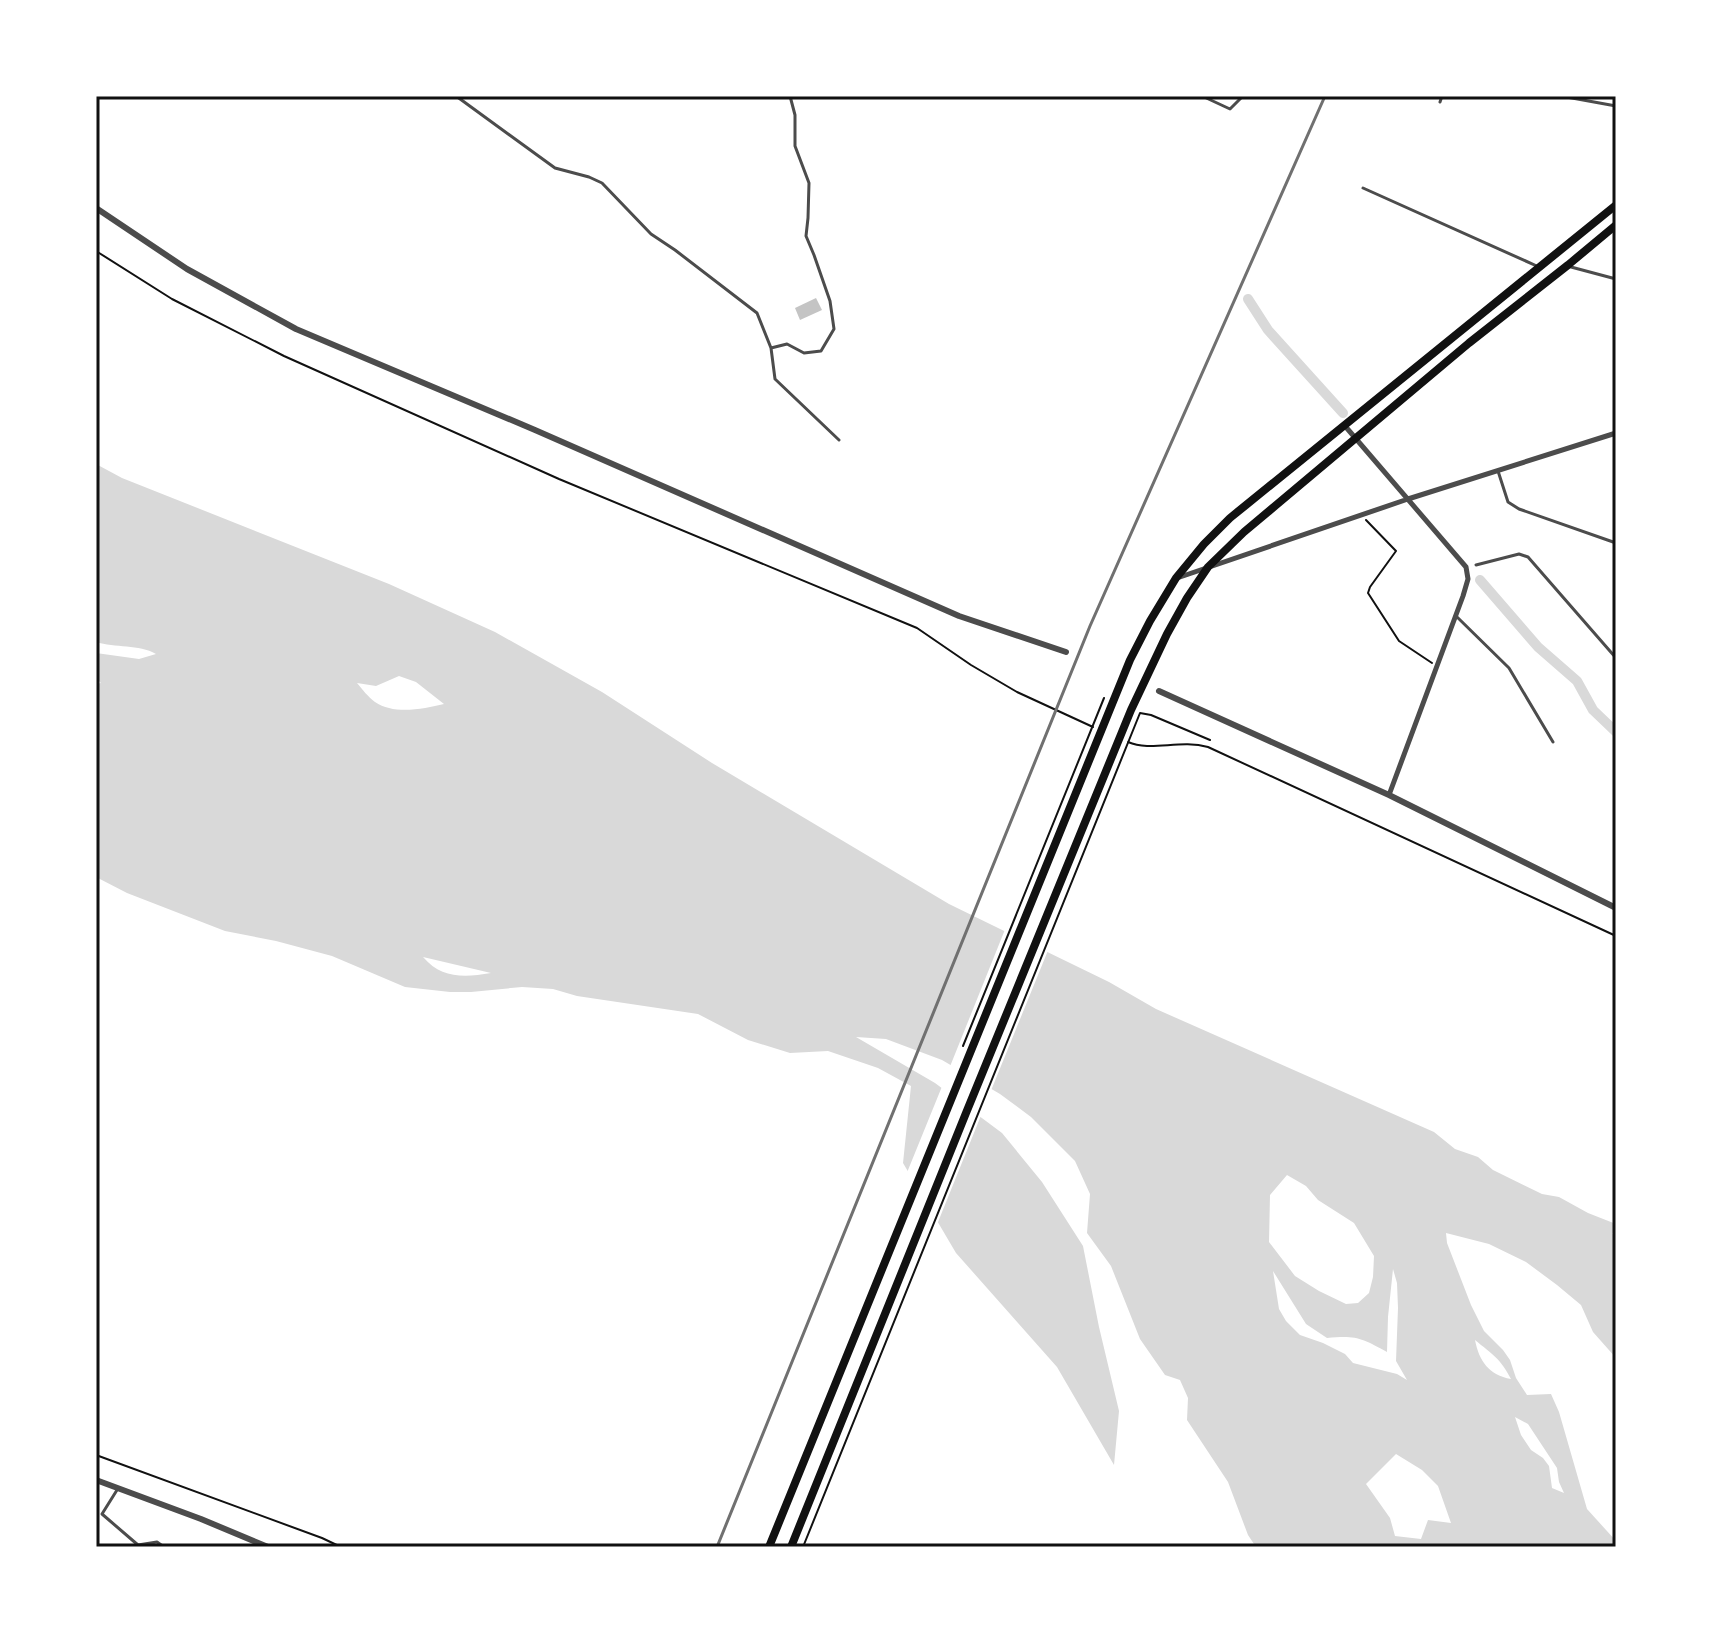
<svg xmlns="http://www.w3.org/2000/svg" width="1712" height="1643" font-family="Helvetica,sans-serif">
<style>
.water{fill:#d9d9d9;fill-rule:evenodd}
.pier{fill:#fff}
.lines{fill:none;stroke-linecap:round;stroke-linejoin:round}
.canal{stroke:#d9d9d9;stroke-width:10}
.building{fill:#c4c4c4}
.path{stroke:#111;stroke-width:2}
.service{stroke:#4c4c4c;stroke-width:3}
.minor{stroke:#4c4c4c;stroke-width:5}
.tertiary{stroke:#4c4c4c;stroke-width:6}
.primary{stroke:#111;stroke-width:8}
.rail{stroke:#707070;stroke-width:3}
.neatline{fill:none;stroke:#111;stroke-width:3}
</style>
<rect width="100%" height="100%" fill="#fff"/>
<path class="water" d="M96,464l26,14 267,106 106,48 107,60 110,71 237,141 160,78 47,27 278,123 21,17 23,8 15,13 49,24 17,3 29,16 28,11v11l-4,-2 4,5v120l-23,-26 -12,-27 -24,-20 -31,-23 -37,-18 -43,-11 1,10 24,62 13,26 19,19 7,10 6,18 11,17 24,-1 8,18 28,97 29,32v6h-360l-8,-12 -20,-53 -41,-62 1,-22 -8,-18 -15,-5 -25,-36 -29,-73 -24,-33 3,-39 -15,-33 -44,-44 -31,-23 -58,-34 -56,-21 -30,-2 79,46 67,50 40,49 41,64 16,81 20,84 -5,54 -57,-98 -101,-114 -53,-90 8,-77 -33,-18 -50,-17 -38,2 -42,-13 -50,-26 -121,-18 -24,-7 -31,-2 -51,5h-21l-45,-5 -73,-31 -56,-15 -51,-10 -98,-38 -31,-16v-193l5,-1 -5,-5v-25l43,6 17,-5c-17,-10 -41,-6 -60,-12zM399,676l17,6 28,22c-21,5 -50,11 -69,-2 -7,-5 -13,-13 -18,-19l19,3zM423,957l68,16c-28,5 -50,5 -68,-16zM1287,1175l19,11 12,14 36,23 20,33 -1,21 -4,16 -11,10 -12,1 -27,-13 -24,-15 -26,-34 1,-47zM1393,1269l4,14 1,25 -2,53 11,19 -10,-6 -44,-11 -8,-9 -22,-11 -23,-8 -14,-14 -7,-12 -6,-38 33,53 21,14c29,-3 35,0 60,14l1,-35zM1475,1340c17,14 26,19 36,39 -22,-4 -32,-18 -36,-39zM1515,1417l13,7 29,44 2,14 5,11 -12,-5 -3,-22 -6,-8 -12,-8 -10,-15zM1396,1454l26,16 16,16 13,37 -23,-3 -7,19 -26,-3 -5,-18 -24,-34z"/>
<path class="pier" d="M1006,927l43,21 -59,145 -41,-24z
M943,1084l39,29 -46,114 -30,-52z"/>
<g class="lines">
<path class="canal" d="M1248,299l20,31 75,83
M1480,580l58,67 39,34 16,29 23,22"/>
</g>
<path class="building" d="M816,298l6,12 -22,10 -5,-12z"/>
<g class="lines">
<path class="path" d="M96,251l76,48 112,57 275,123 358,149 54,37 46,27 76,35
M1366,520l30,31 -26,36 -2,6 31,48 33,22
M1128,742c23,10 52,-3 80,5l408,189
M963,1046l141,-348
M96,1455l226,83 19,9
M803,1547l337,-834 11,2 59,25"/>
<path class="service" d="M456,96l99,72 34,9 13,6 49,51 24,16 82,63 14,35 4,31 64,61
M1202,96l28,13 13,-13
M1561,96l55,10
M1440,102l2,-6
M1363,188l176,79
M1571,267l45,12
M771,348l16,-4 17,9 17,-2 13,-22 -4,-28 -16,-46 -8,-19 2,-18 1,-35 -14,-37v-31l-5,-19
M1498,471l10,31 11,7 97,34
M1476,565l43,-11 9,3 88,101
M1456,616l53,52 44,74
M117,1490l-15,24 36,31 19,-3 7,5"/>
<path class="minor" d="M1345,426l121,141 2,12 -5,17 -74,199
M1180,577l228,-78 208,-66"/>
<path class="tertiary" d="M96,208l91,61 109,60 239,101 424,186 107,36
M1159,691l230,104 227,113
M96,1480l105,39 67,28"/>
<path class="primary" d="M769,1547l361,-887 20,-39 26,-43 28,-34 26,-26 386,-313
M791,1547l175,-434 165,-403 36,-76 20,-36 21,-31 36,-35 225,-189 99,-78 48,-40"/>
<path class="rail" d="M717,1547l373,-921 235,-530"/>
</g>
<rect width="1712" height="1643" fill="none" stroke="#ffffff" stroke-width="196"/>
<rect x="98" y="98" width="1516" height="1447" class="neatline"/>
</svg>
